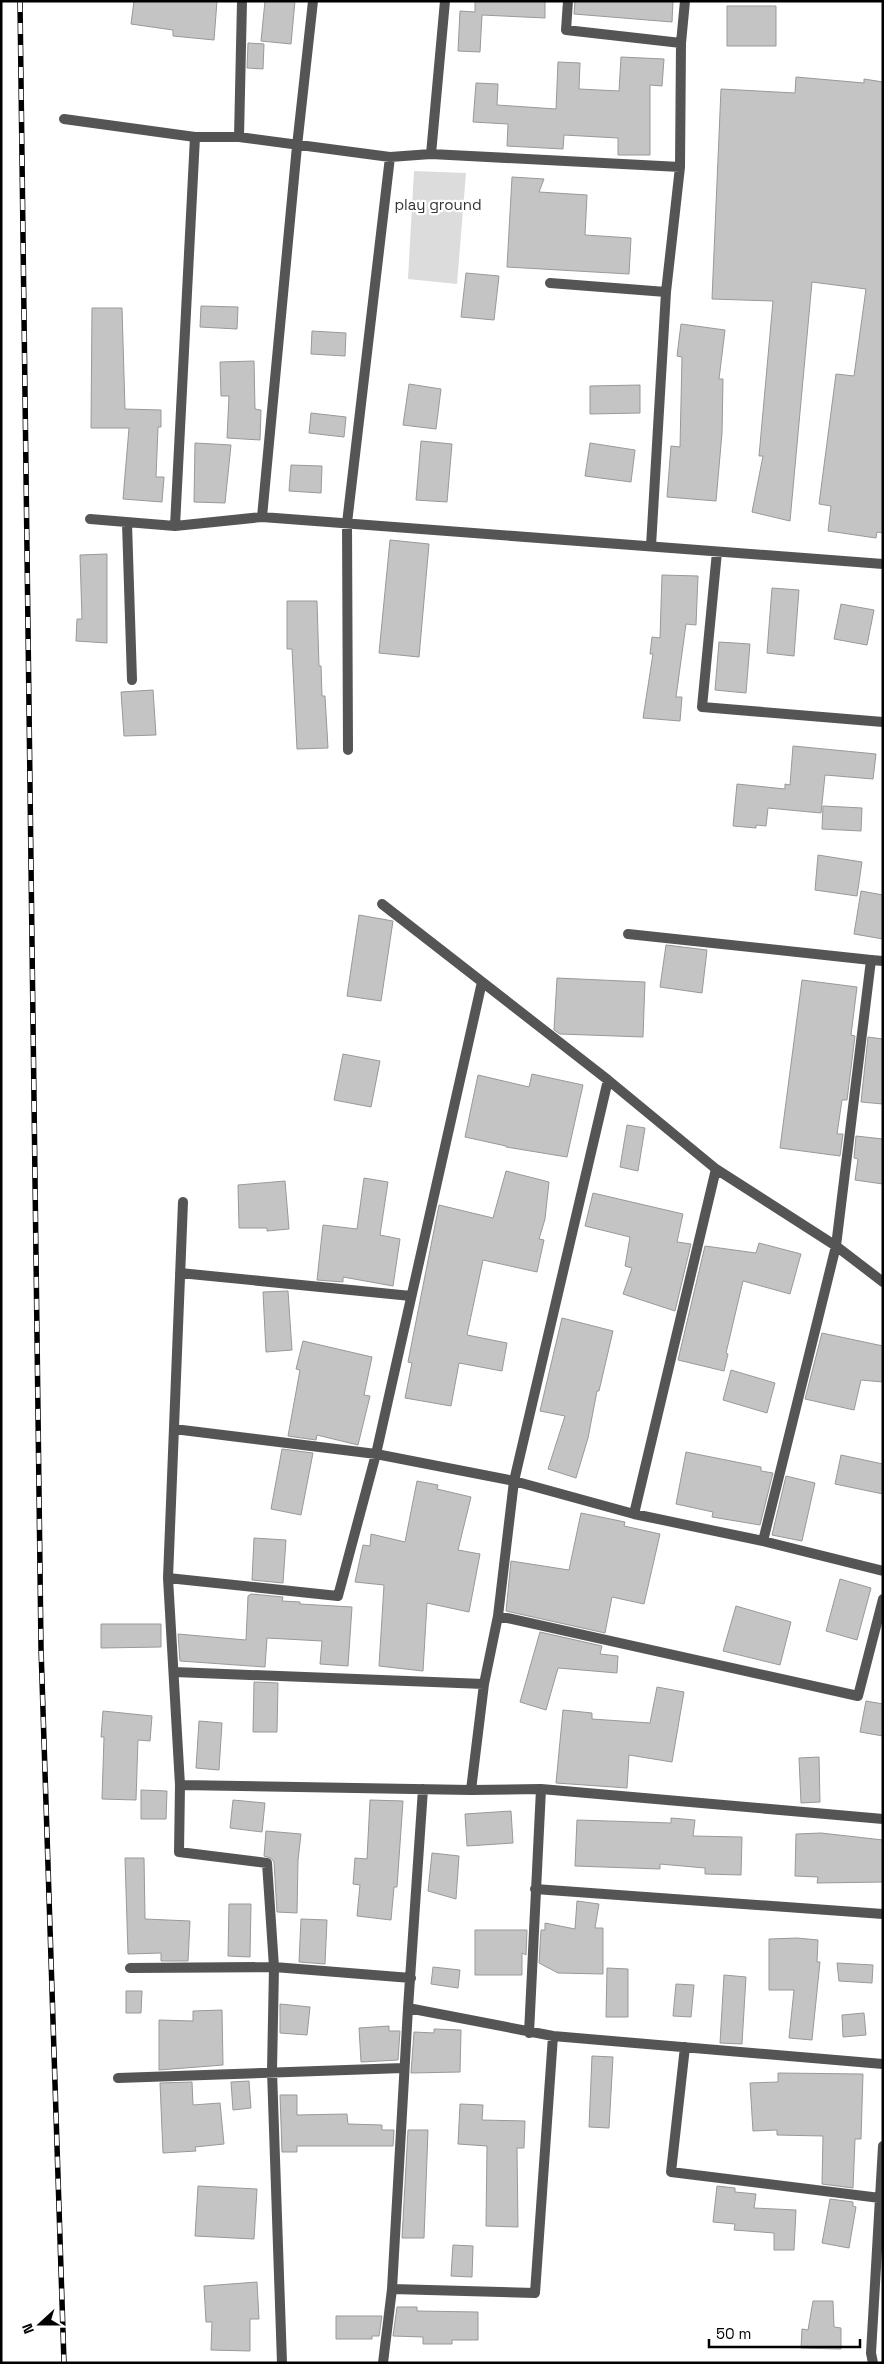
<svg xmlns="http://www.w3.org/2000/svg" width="884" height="2364" font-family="'Space Grotesk',sans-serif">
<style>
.green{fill:#dcdcdc}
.building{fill:#c4c4c4;stroke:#999}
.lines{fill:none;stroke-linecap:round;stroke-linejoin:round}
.lane{stroke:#555;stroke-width:10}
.street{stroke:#555;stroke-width:10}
.rail-casing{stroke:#000;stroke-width:5.5}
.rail{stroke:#fff;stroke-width:4;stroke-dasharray:11;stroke-linecap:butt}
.labels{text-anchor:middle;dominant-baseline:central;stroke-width:4.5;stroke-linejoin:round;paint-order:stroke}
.park-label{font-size:15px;fill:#333;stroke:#fff}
</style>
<rect width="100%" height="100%" fill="#fff"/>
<path class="green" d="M414,171l52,2 -9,111 -49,-5z"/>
<path class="building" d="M134,1h83l-3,39 -41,-4v-6l-42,-6z
M265,1h30l-4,43 -30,-3z
M475,1h70v17l-63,-3 -2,37 -22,-1 2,-40 15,1z
M575,1h98l-1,21 -98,-8z
M727,6h49v40h-49z
M248,43l16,1 -1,25 -16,-1z
M621,57l43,2 -2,27 -12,-1v70h-32v-17l-54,-3 -1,14 -56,-3 1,-22 -35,-2 3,-39 22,1 -1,21 59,4 2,-47 22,1 -1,26 40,2z
M796,77l68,6v-4l19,3v451l-6,-1 -1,6 -48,-7 3,-25 -12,-2 17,-130 18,2 12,-87 -54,-7 -22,239 -38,-9 11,-56h-4l14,-155 -61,-2 9,-210 74,4z
M512,177l32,2 -5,13 48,3 -2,40 46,3 -2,36 -122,-7z
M466,273l33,3 -5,44 -33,-3z
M201,306l37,1 -1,22 -37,-2z
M92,308h30l3,101 36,1v17h-3l-2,50h8l-2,25 -39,-3 6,-71h-38z
M681,324l44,6 -6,49h4l-1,54 -6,68 -49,-4 4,-51 9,1 2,-90 -5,-1z
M312,331l34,2 -1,23 -34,-2z
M254,361l1,48 6,1 -1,30 -33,-2 2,-42h-8l-1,-34z
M409,384l32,5 -5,40 -33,-4z
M640,385v28l-50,1v-28z
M311,413l35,4 -2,20 -35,-4z
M421,441l31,3 -5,58 -31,-2z
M195,443l36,2 -6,58 -31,-1z
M590,443l45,7 -4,32 -46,-6z
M291,465l31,1 -1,27 -32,-2z
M390,540l39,4 -10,113 -40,-4z
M107,554v89l-31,-2 1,-22h5l-2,-64z
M662,575l36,1 -2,49 -10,-1 -10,73h6l-2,24 -37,-3 10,-64h-3l2,-17 8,1z
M772,588l27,2 -5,66 -27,-3z
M287,601h30l2,65h2l1,30h3l3,52 -31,1 -5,-100h-5z
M841,604l33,6 -7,35 -33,-6z
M719,642l31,2 -4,49 -31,-3z
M153,690l3,45 -32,1 -3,-44z
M793,746l83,8 -3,25 -48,-4 -4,38 -53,-5 -2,18 -10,-1v3l-23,-2 4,-42 48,5v-5l5,1z
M823,806l39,2 -1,23 -39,-2z
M818,855l44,7 -5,34 -42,-6z
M861,891l22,4v44l-29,-5z
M359,915l34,6 -12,80 -34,-5z
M666,945l41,5 -5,43 -42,-6z
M557,978l88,4 -2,55 -83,-3 -6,-4z
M802,980l55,7 -6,48 4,1 -8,64h-5l-5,34h6l-3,22 -60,-8z
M868,1037l15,2v65l-22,-2z
M343,1054l37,7 -9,46 -37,-7z
M532,1074l51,11 -16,72 -61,-10v-1l-41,-9 13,-62 51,12z
M627,1125l18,3 -7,43 -18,-4z
M856,1136l27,3v45l-28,-4 3,-21 -4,-1z
M506,1171l43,11 -4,37 -6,20 5,1 -7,32 -54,-12 -16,75 40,8 -5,28 -43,-8 -8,43 -46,-8 7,-35 -4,-1 31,-157 54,13z
M364,1178l24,4 -8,53 20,4 -7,47 -50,-9v5l-26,-2 6,-55 34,4z
M285,1181l4,48 -22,2v-3h-28l-1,-43z
M593,1193l90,21 -6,28 14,2 -16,67 -52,-17 9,-26 -7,-2 5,-29 -45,-11z
M759,1243l42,11 -11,40 -47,-13 -17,72 2,1 -4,17 -46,-11 27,-114 51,7z
M288,1291l4,59 -26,2 -3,-60z
M562,1318l51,13 -14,60h-2l-9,47 -12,40 -28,-9 17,-53 -25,-5z
M822,1333l61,13v36l-22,-2 -7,30 -49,-11z
M303,1341l69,16 -8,38 6,1 -12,49 -41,-10 -1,5 -28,-4 12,-66 -4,-1z
M731,1370l44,13 -8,30 -44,-13z
M282,1449l31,4 -12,62 -30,-6z
M686,1452l75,15v4l12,2 -13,52 -48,-8 1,-5 -37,-8z
M841,1455l42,9v30l-48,-10z
M786,1476l29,7 -13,58 -30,-6z
M417,1481l21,4 -1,4 34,8 -13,53 22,4 -11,58 -42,-9 -4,68 -44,-5 5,-81 -29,-3 8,-37 7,1 1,-12 34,8z
M581,1513l44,9 -1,4 36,8 -16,70 -32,-7 -7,36 -99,-22 5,-50 58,9z
M254,1538l32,2 -3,43 -31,-3z
M840,1579l31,9 -14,52 -31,-9z
M251,1594l32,3 -1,4 18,1v2l52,3 -4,59 -28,-2 2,-23 -55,-3 -2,29 -85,-6 -2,-27 68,6 2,-44z
M736,1606l55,16 -11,43 -57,-14z
M101,1624h60v23l-60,1z
M540,1632l62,14 -2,8 18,2 -1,17 -59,-5 -12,42 -26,-8z
M254,1682l24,1 -1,49h-24z
M657,1687l27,5 -12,70 -43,-7 -2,33 -71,-5 7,-73 29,3v6l58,4z
M866,1701l17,3v32l-23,-4z
M103,1711l49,5 -2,25 -12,-1 -2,60 -34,-1 2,-62h-3z
M199,1721l23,2 -3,47 -23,-2z
M819,1757l1,45 -19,1 -2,-45z
M141,1790l26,1 -1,28h-25z
M233,1800l32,3 -3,29 -32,-4z
M370,1800l33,1 -6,86h-3l-3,33 -34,-4 3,-31 -7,-1 2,-26 12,1z
M511,1811l2,32 -46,3 -2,-32z
M671,1818l24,2 -2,16 49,1 -1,38 -36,-1v-6l-45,-4v5l-85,-3 2,-46 94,3z
M266,1831l35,3 -3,26 -1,53 -20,-1 -3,-50 -3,-4 -7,-2z
M821,1833l62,7v42l-66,1 1,-6 -23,-1 1,-42z
M432,1853l27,3 -3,43 -28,-8z
M125,1858h19l1,61 45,2 -2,40h-27v-8l-33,1z
M577,1901l22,3 -4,24h8v46l-45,-1 -19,-10 2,-33h4v-7l30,6z
M229,1904h22l-1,53 -22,-1z
M301,1919l26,1 -2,44 -26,-2z
M475,1930h52l-1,25 -4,-2v22h-47z
M797,1938l21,2 -1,22h3l-8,78 -23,-2 5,-48h-25v-51z
M837,1963l36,2 -1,18 -33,-2z
M433,1967l27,3 -2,18 -27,-4z
M607,1968l21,1v48h-22z
M724,1975l22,2 -4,67 -22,-1z
M676,1984l18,1 -3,32 -18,-1z
M126,1991h16l-1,22h-15z
M280,2004l30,3 -3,28 -27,-2z
M222,2010l1,55 -64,5v-50l34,1v-10z
M864,2013l2,22 -23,2 -1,-22z
M389,2026v5h11l-2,29 -37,2 -2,-34z
M434,2029l27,1 -1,42 -49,1 3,-41 20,1z
M592,2056l21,1 -4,71 -20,-1z
M778,2073l85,1 -2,65h-6l-2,49 -31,-4 1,-48 -46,-1v-5l-24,1 -3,-48 28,-1z
M249,2081l2,27 -18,2 -2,-28z
M192,2082l1,23 27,-2 4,41 -29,3 1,4 -33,2 -3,-70z
M280,2095h17v20l50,-1 1,10 34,1v5h12l-1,16h-96v6h-15z
M460,2104l23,1 -1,15 43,1 -1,27h-7l1,79 -32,-1 1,-80 -29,-2z
M408,2130h20l-4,108h-22z
M198,2186l59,3 -3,50 -59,-3z
M717,2186l18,2v4l21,2 -2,14 42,2 -2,40h-20v-17l-40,-3 1,-6 -22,-2z
M830,2199l23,3v4l3,1 -7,41 -27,-5z
M453,2245l20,1 -1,31 -21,-1z
M257,2282l2,37h-9v32l-39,-1 1,-28h-6l-2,-36z
M813,2301h20l1,26 7,1v21l-40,-1 1,-19 6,1z
M397,2307h20v4l61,1v28h-26v4h-29v-7l-30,-1z
M336,2316h46l-3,20h-7v3h-36z"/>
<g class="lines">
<path class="lane" d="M628,934l243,26"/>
<path class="street" d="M568,1l-2,29 115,13
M64,119l131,18h44l151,20 41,-3 249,13 -14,125 -15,254
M239,137l3,-136
M431,154l14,-153
M680,167l1,-124 4,-42
M550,283l116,9
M262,517l35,-371 16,-145
M90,519l85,7 87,-9 621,47
M127,523l5,157
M175,526l20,-389
M717,552l-15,155 181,15
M348,750l-1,-227 43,-366
M382,904l226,176 108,89 120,77 47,36
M180,1273l231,23
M174,1429l202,25 138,27 120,33 129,27 120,30
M634,1514l82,-345
M763,1541l73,-295 35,-286 12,1
M168,1578l15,-376
M498,1616l360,80 25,-97
M174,1672l310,12
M180,1785l291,5
M541,1789l342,30
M535,1889l348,25
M130,1968l144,-1 137,11
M408,2008l15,-219
M529,2033l12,-244 -70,1 13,-106 14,-68 16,-135 94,-401
M685,2047l-14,125 209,26
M118,2078l285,-10
M392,2289l143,4 18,-257
M282,2363l-10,-292 2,-104 -7,-104 -88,-11 1,-67 -12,-207 170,18 38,-142 106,-472
M383,2363l9,-74 16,-281 145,28 330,28
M873,2363l-2,-10 12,-207"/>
<defs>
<path id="rail" d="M20,1l21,1647 23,715"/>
</defs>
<use href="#rail" class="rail-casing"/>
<use href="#rail" class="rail"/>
</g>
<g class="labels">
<g class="park-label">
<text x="438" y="204">play ground</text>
</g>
</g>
<rect width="884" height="2364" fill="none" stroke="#000000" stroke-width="5"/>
<g transform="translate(40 2324) rotate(249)" stroke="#ffffff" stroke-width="4" paint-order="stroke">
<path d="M0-4L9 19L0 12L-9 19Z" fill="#000000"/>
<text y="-8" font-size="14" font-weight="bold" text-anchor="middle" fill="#000000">N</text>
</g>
<path d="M709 2339v8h151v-8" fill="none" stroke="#000000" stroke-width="2.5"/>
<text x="716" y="2339" font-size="15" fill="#000000" stroke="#ffffff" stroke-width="4" paint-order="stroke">50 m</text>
</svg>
